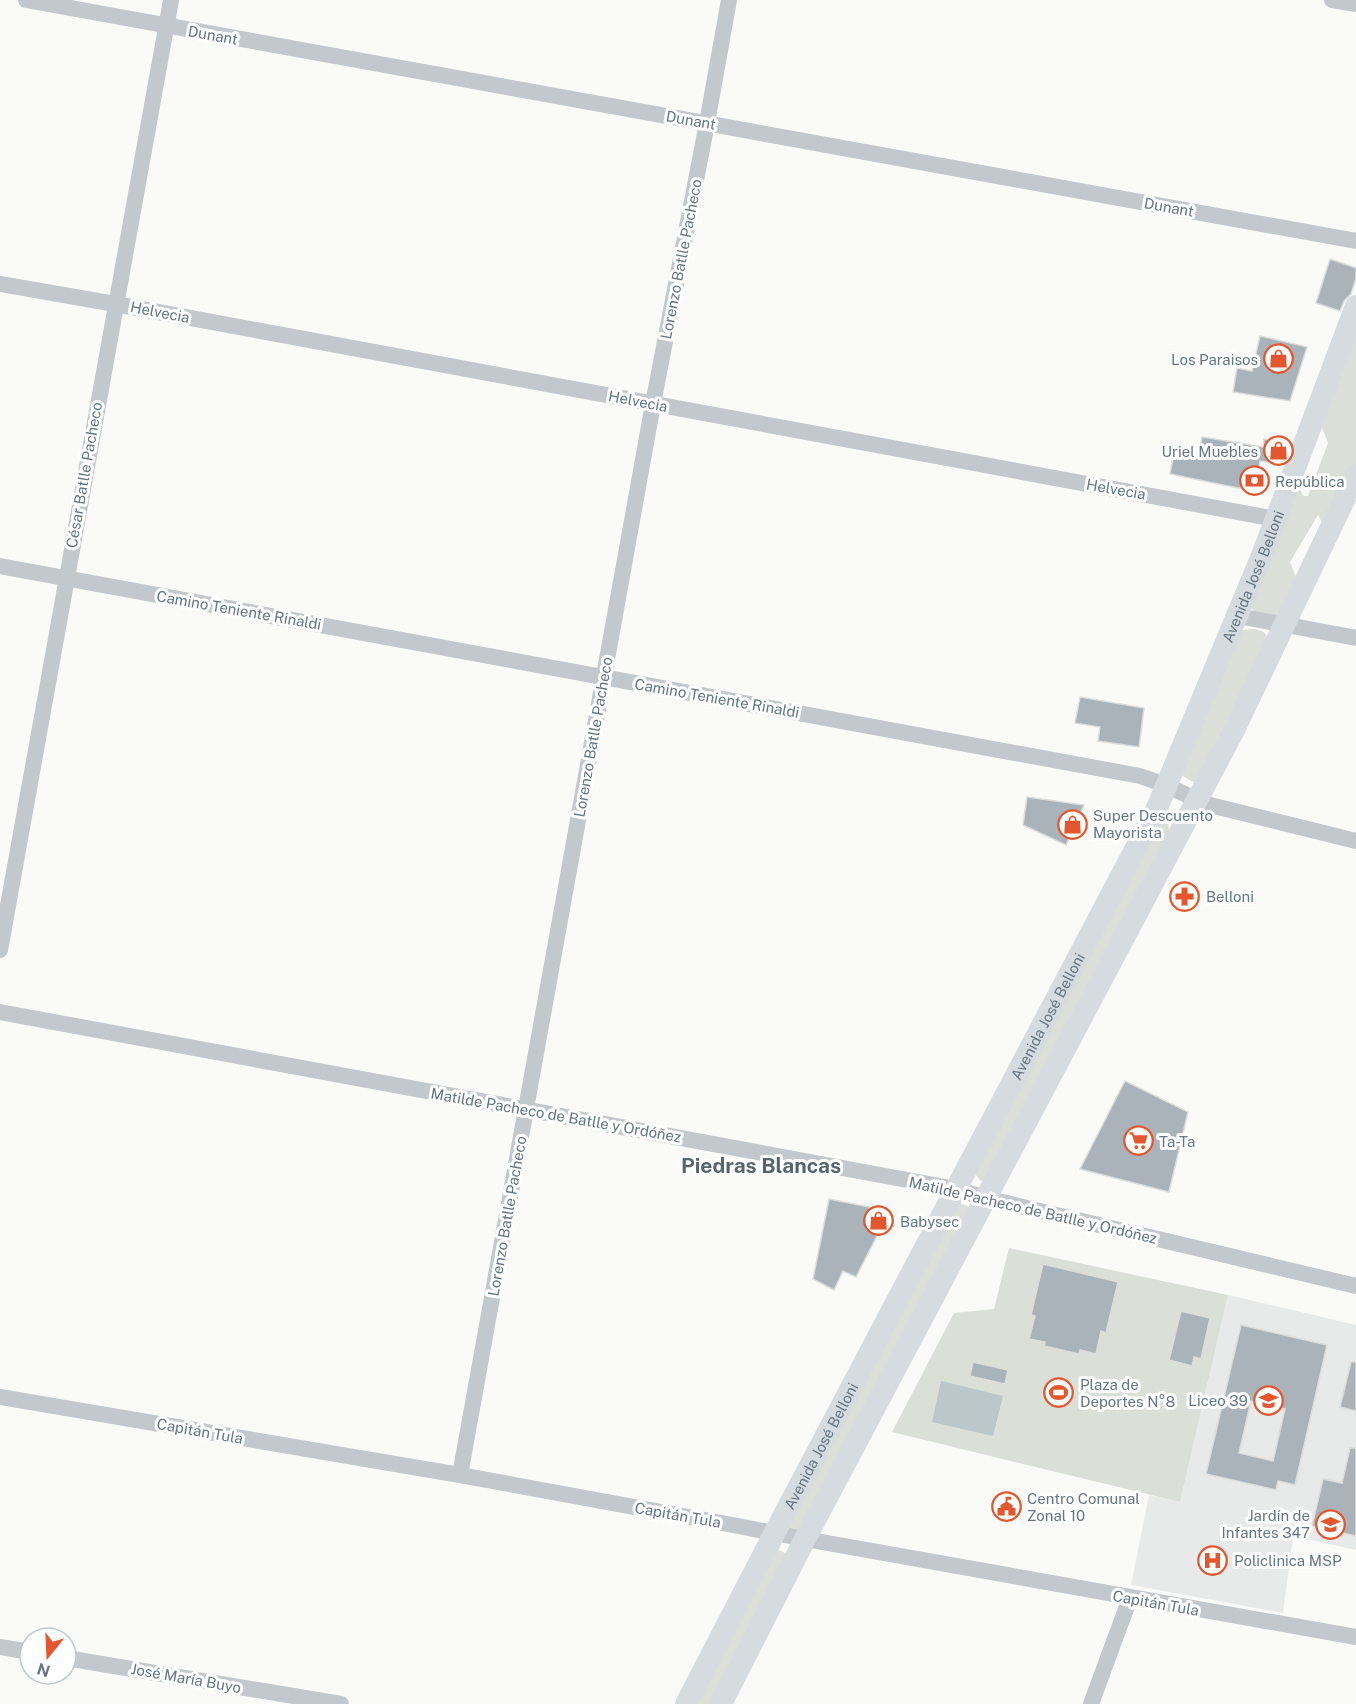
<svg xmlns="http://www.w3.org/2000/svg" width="1356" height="1704" font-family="'Public Sans',sans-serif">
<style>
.built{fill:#e8e9e9}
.green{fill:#dadfd7}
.water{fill:#bbc7cb}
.building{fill:#aab3b9;stroke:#dcdcda;stroke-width:1.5;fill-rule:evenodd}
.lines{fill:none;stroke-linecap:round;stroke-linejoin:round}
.minor{stroke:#c3c8cc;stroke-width:16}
.secondary{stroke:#d6dbdf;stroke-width:22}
.labels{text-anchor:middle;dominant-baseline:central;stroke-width:6;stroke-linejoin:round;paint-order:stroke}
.street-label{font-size:15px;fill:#657683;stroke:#fff}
.poi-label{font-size:15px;fill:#657683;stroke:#fff;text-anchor:start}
.district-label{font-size:21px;font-weight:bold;fill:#57646e;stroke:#fff}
</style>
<rect width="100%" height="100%" fill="#fafaf8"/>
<path class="built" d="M1228,1295l128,30v225l-63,-14 -10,77 -152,-28 18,-90 31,7z"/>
<path class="green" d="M1356,329v135l-31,64 -7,-13 -28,47 7,18 -15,32 -10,6 -18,-6 -4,-7 47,-123 6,14h5l20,-53 -7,-18z
M1255,629c7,2 12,3 12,11l-72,143 -19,-11 65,-142z
M1160,822l8,2 1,6 -186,351 -3,-1 -5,-6z
M962,1204l7,3 -166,324 -14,-2 167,-324z
M1009,1248l219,47 -48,207 -288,-70 62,-119 40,-4z
M774,1548l14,6 -72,150h-24z"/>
<path class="water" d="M941,1381l62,15 -10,40 -61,-14z"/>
<path class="building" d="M1330,259l26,9v10l-5,16 -7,7 -4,10 -24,-8z
M1260,336l47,11 -17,54 -57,-9 4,-24 15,3z
M1202,437l61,10 1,-8 20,4 -4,21 -20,-3 -3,27h-19l-68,-14 5,-26 24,6z
M1080,697l64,11 -5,39 -41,-6 2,-14 -25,-4z
M1027,797l57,8 -18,40 -43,-20z
M1125,1081l63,31 -19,80 -89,-23z
M829,1199l50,10 8,7 -31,61 -13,-6 -9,19 -21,-11z
M1043,1264l75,18 -12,51 -5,-2 -5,23 -16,-4 -1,4 -35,-8 1,-4 -16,-3 6,-23 -4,-1z
M1181,1311l29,7 -9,41 -7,-2 -2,9 -23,-6z
M1241,1325l86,20 -32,140 -17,-4 -2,9 -70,-16zM1251,1401l34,8 -12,52 -34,-8z
M973,1362l35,8 -3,14 -35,-8z
M1351,1362h5v49l-16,-4z
M1350,1448h6v88l-44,-10 11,-47 19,4z"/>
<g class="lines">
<path class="minor" d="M26,0l1330,241
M1332,0l24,4
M0,284l115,20 1161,215
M0,566l1140,210 26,9 31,15 13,5 146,36
M1238,616l118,22
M0,950l171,-950
M0,1012l956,177 29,9 371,88
M0,1397l460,78 278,51 67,13 551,98
M460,1475l193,-1071 54,-281 22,-123
M0,1647l30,5
M66,1658l275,46
M1091,1704l39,-106"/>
<g class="secondary">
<path id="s1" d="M686,1704l88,-170 383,-726 106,-255 93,-247"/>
<path d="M721,1704l84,-165 428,-807 123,-257"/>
</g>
</g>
<defs>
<symbol id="shop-ring" viewBox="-11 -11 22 22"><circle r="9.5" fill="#fff" stroke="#e4572e" stroke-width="1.5"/><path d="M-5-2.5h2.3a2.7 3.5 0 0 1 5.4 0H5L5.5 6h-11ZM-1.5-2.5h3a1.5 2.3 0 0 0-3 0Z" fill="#e4572e"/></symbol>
<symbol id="bank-ring" viewBox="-11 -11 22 22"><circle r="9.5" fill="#fff" stroke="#e4572e" stroke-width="1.5"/><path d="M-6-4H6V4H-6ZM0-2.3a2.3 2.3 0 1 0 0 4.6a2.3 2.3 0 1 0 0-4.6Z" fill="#e4572e"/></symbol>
<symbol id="pharmacy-ring" viewBox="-11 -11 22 22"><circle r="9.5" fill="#fff" stroke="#e4572e" stroke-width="1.5"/><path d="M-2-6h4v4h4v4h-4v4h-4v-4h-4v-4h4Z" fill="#e4572e"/></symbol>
<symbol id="supermarket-ring" viewBox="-11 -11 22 22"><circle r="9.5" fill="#fff" stroke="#e4572e" stroke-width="1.5"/><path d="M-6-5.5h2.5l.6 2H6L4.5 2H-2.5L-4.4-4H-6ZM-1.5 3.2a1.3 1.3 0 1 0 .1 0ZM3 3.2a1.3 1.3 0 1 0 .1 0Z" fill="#e4572e"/></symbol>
<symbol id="stadium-ring" viewBox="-11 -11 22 22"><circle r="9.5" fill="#fff" stroke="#e4572e" stroke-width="1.5"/><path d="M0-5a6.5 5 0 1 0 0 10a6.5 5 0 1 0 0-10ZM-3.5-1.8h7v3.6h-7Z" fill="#e4572e"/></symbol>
<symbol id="school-ring" viewBox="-11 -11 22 22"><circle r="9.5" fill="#fff" stroke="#e4572e" stroke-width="1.5"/><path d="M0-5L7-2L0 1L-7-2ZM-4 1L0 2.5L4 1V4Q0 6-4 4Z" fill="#e4572e"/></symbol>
<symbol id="civic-ring" viewBox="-11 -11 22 22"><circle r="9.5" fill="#fff" stroke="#e4572e" stroke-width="1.5"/><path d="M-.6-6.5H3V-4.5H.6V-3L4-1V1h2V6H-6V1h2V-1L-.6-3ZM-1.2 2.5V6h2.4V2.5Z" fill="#e4572e"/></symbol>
<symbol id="hospital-ring" viewBox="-11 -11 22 22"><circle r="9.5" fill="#fff" stroke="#e4572e" stroke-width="1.5"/><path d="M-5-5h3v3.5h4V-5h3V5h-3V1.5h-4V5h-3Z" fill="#e4572e"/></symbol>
</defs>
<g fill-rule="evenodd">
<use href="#shop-ring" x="1262" y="342" width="33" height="33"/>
<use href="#shop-ring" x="1262" y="434" width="33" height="33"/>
<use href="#bank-ring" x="1238" y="464" width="33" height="33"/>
<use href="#shop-ring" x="1056" y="808" width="33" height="33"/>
<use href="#pharmacy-ring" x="1168" y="880" width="33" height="33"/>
<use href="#supermarket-ring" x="1122" y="1124" width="33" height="33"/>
<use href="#shop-ring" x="862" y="1204" width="33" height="33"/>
<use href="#stadium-ring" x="1042" y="1376" width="33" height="33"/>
<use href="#school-ring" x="1252" y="1384" width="33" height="33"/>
<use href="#civic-ring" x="990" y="1490" width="33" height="33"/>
<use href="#school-ring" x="1314" y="1508" width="33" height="33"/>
<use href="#hospital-ring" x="1196" y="1544" width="33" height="33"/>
</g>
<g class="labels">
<g class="street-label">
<text transform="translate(213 35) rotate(10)">Dunant</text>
<text transform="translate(691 120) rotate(10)">Dunant</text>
<text transform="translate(1169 207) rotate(10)">Dunant</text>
<text transform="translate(681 259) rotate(-79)">Lorenzo Batlle Pacheco</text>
<text transform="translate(160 312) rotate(11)">Helvecia</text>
<text transform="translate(638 401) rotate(11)">Helvecia</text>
<text transform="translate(84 475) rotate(-80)">César Batlle Pacheco</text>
<text transform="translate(1116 489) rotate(10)">Helvecia</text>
<text stroke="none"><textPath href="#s1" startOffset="1263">Avenida José Belloni</textPath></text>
<text transform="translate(239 610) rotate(10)">Camino Teniente Rinaldi</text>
<text transform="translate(717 698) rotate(10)">Camino Teniente Rinaldi</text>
<text transform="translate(593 737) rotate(-80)">Lorenzo Batlle Pacheco</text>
<text stroke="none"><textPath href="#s1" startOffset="777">Avenida José Belloni</textPath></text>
<text transform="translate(556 1115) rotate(10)">Matilde Pacheco de Batlle y Ordóñez</text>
<text transform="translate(1033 1210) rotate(13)">Matilde Pacheco de Batlle y Ordóñez</text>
<text transform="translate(507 1216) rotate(-80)">Lorenzo Batlle Pacheco</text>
<text transform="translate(200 1431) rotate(10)">Capitán Tula</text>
<text stroke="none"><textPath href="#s1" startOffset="291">Avenida José Belloni</textPath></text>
<text transform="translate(678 1515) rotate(10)">Capitán Tula</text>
<text transform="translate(1156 1603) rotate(10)">Capitán Tula</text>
<text transform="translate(186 1678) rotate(10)">José María Buyo</text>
</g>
<g class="poi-label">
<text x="1258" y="359" text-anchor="end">Los Paraisos</text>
<text x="1258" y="451" text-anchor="end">Uriel Muebles</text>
<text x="1275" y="481">República</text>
<text x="1093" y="815">Super Descuento<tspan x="1093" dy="17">Mayorista</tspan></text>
<text x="1206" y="896">Belloni</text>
<text x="1159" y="1141">Ta-Ta</text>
<text x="900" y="1221">Babysec</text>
<text x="1080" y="1384">Plaza de<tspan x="1080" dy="17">Deportes N°8</tspan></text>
<text x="1248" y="1400" text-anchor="end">Liceo 39</text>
<text x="1027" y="1498">Centro Comunal<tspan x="1027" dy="17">Zonal 10</tspan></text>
<text x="1310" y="1515" text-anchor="end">Jardín de<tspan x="1310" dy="17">Infantes 347</tspan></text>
<text x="1234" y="1560">Policlinica MSP</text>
</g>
<g class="district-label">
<text x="761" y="1165">Piedras Blancas</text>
</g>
</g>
<g transform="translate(48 1656) rotate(198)"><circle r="28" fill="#ffffff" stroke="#c1c8cd" stroke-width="1.5"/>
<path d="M0-4.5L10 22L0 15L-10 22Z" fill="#e4572e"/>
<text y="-9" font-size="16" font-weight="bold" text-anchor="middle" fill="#657683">N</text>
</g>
</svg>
